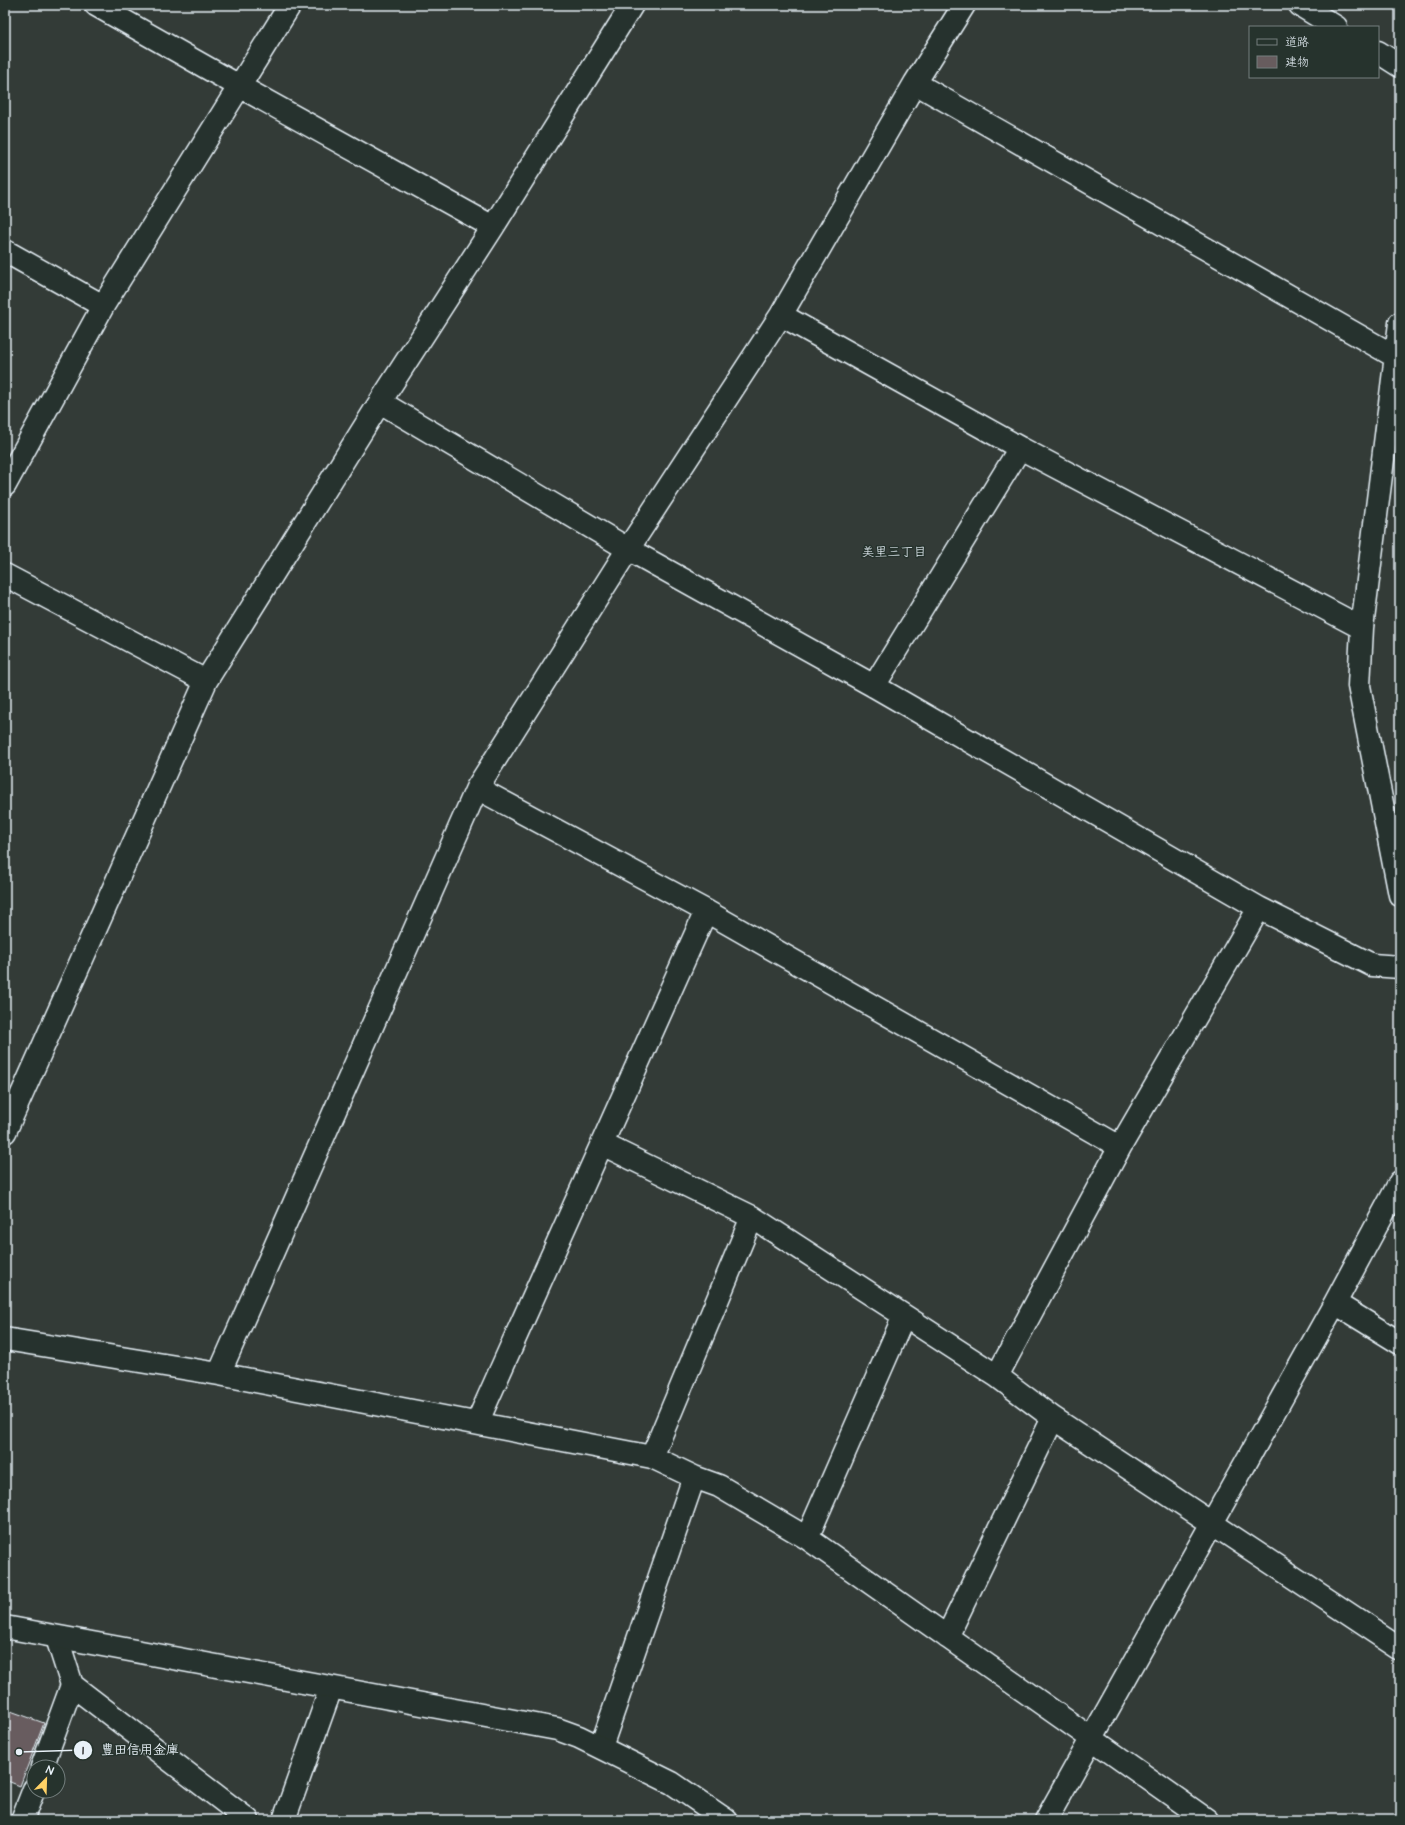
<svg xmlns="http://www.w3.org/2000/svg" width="1405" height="1825" font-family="'Architects Daughter','Klee One',sans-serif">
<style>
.building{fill:#675c5e;stroke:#e8f1f8}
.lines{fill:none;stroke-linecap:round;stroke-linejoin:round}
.street-casing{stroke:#e8f1f8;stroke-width:25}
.secondary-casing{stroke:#e8f1f8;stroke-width:25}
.street{stroke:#26332d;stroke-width:22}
.secondary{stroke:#26332d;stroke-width:22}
.labels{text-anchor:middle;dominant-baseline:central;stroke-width:3;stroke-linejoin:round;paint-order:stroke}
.neighbourhood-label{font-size:13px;fill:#e8f1f8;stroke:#26332d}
.leader{fill:none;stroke:#e8f1f8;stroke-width:1.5}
.callout-dot{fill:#e8f1f8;stroke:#26332d;stroke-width:1.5}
.mark-label{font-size:12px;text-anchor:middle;font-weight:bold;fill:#111}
.callout-label{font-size:13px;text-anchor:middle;font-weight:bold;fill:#e8f1f8;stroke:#26332d;stroke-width:3;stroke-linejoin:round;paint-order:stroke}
</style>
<rect width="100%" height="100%" fill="#333b37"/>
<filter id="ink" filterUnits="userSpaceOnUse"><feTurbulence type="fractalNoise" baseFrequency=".025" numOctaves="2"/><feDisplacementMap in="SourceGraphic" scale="8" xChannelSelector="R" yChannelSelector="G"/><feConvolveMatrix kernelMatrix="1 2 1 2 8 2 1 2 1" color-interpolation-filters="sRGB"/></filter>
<g filter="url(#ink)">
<path class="building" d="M5,1709l39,14 -24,63 -15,-6z"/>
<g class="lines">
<defs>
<path id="street" d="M96,5l143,81 254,141
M1300,5l36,22
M1378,52l22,14
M915,83l481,274
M5,251l98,55
M781,315l239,133 342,180
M1400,323l-38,305 -3,58 41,209
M380,402l248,147 246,137 385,222 113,57 28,2
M5,485l98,-179 187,-301
M5,575l201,106
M874,686l146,-238
M477,788l229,123 414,236
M5,1132l201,-451 174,-279 113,-175 139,-222
M602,1144l150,73 245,159 56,42 347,230
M1335,1303l65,40
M5,1339l214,35 433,83 42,20 25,9 88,52 400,282
M219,1374l258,-586 151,-239 153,-234 134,-232 49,-78
M997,1376l123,-229 139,-239
M477,1423l229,-512
M652,1457l100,-240
M807,1538l97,-222
M947,1637l106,-219
M57,1638l15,47 176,135
M601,1747l93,-270
M42,1767l30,-82
M22,1820l12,-31
M284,1820l47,-132
M1046,1820l289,-517 65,-121"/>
<path id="secondary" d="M5,1627l552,102 22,8 93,46 54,37"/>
</defs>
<use href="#street" class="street-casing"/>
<use href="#secondary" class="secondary-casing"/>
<use href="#street" class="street"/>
<use href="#secondary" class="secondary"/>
</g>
</g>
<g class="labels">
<g class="neighbourhood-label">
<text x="894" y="552">美里三丁目</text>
</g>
</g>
<path class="leader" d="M19 1752L83 1750"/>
<g class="callout-dot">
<circle cx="19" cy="1752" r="4"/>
<circle cx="83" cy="1750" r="10"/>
</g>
<g class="mark-label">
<text x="83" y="1754">1</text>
</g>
<g class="callout-label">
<text x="140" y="1754">豊田信用金庫</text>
</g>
<rect width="1405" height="1825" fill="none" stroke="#26332d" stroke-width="20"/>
<rect x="10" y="10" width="1385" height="1805" fill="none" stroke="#e8f1f8" stroke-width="1.5" filter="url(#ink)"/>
<rect x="1249" y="26" width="130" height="52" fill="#26332d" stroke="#747f7e"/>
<rect x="1257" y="39" width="20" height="6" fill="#26332d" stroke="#747f7e"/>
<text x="1285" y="46" font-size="12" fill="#e8f1f8">道路</text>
<rect x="1257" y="56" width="20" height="12" fill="#675c5e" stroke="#747f7e"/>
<text x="1285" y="66" font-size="12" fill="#e8f1f8">建物</text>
<g transform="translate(46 1779) rotate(23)"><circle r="19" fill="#26332d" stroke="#747f7e"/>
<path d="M0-3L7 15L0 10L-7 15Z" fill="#ffd166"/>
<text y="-6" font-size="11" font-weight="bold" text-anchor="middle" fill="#e8f1f8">N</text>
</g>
</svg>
